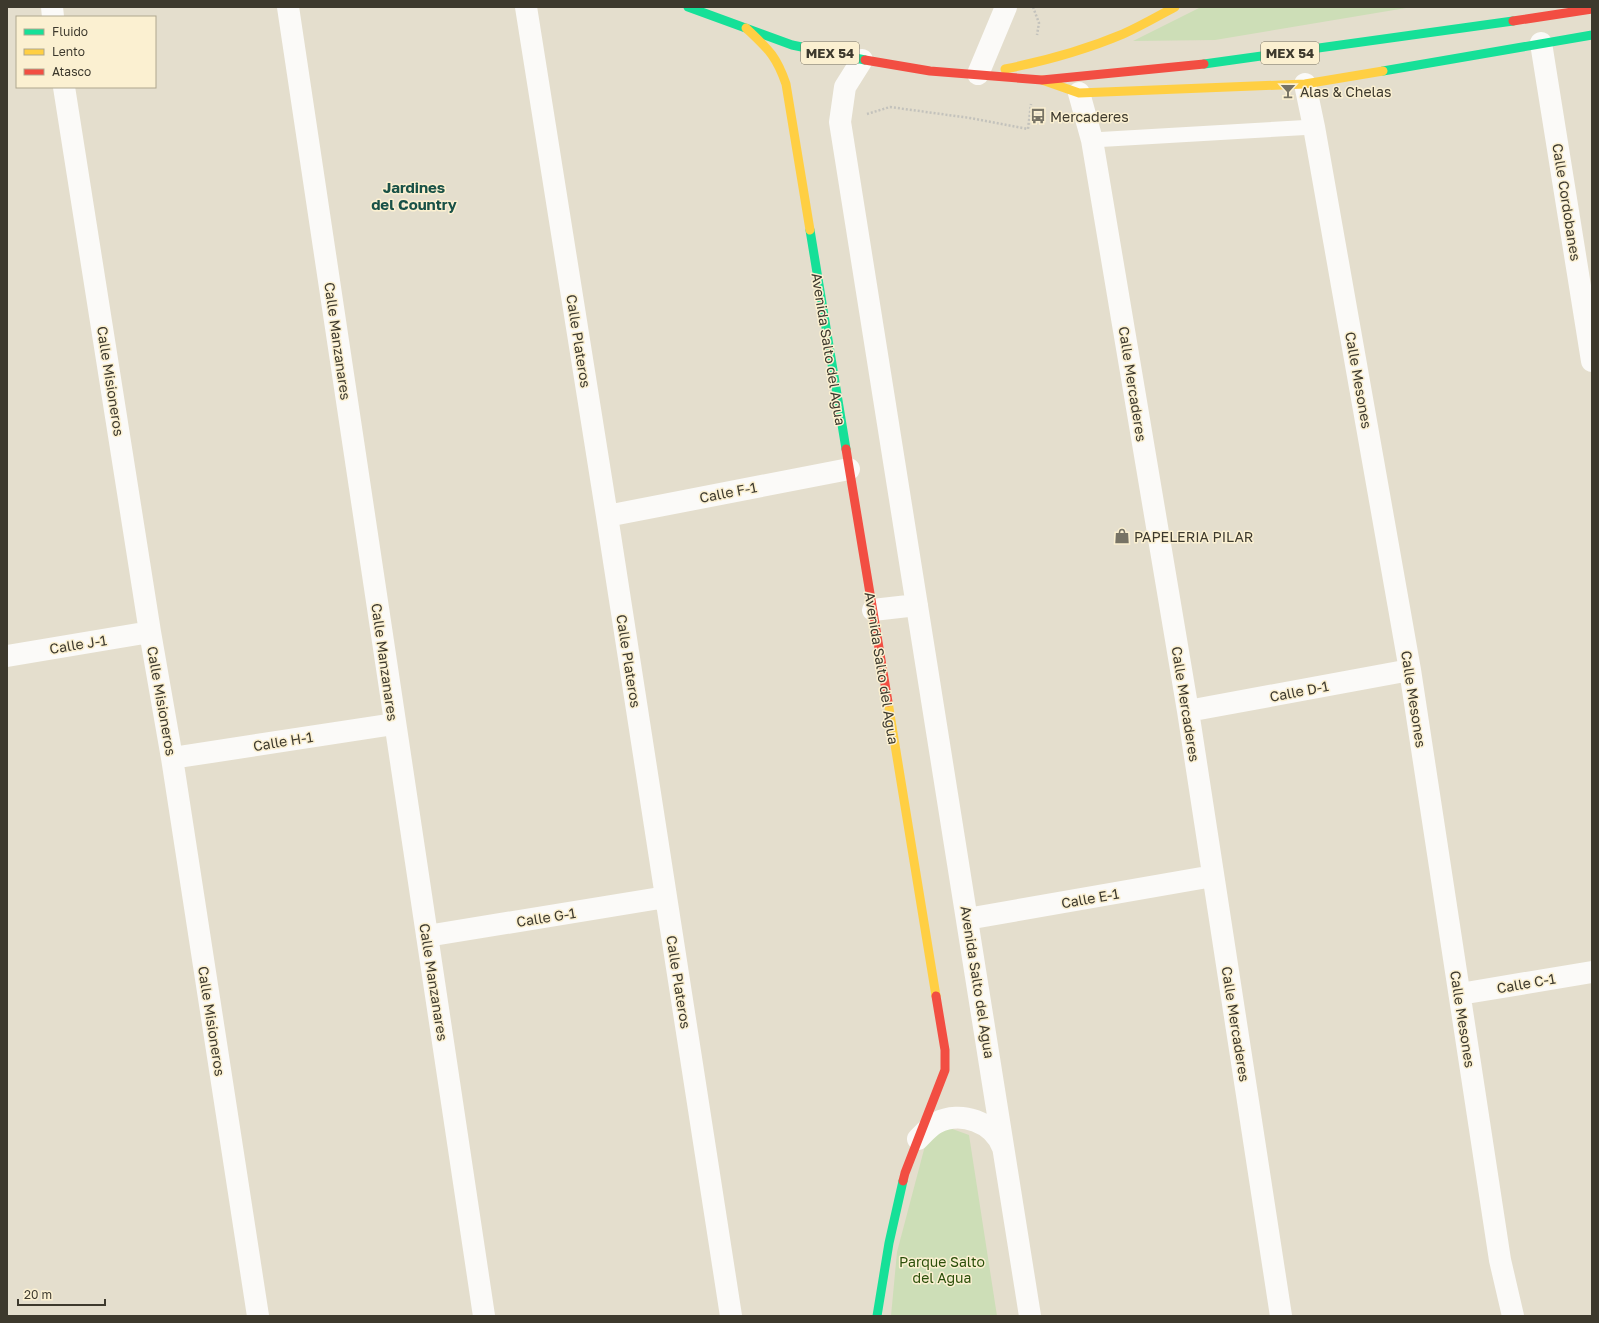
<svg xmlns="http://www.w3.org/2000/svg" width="1599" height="1323" font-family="'Golos Text',sans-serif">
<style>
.green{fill:#cddeb7}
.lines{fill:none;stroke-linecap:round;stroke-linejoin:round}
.path{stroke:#c3c2bc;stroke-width:2.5;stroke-dasharray:2 2;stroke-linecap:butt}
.lane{stroke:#fbfaf8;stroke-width:15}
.street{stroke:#fbfaf8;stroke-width:22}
.fast{stroke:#16e098;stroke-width:9}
.slow{stroke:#ffcf43;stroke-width:9}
.jam{stroke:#f24e42;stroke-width:9}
.labels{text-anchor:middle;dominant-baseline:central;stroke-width:3;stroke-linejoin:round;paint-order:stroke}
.shield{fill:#fbf0d1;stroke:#76705e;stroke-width:1}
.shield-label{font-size:13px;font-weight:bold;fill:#3d392d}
.poi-label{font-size:14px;fill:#3d392d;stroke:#fbf0d1;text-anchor:start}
.street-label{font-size:14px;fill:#3d392d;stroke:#fbf0d1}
.park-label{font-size:14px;fill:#2b4f0a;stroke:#fbf0d1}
.neighbourhood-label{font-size:15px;font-weight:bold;fill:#195147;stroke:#fbf0d1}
</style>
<rect width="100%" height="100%" fill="#e4decd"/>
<path class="green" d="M1201,7h211l-197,33 -82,1z
M944,1126l25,9 28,181h-106l6,-64 29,-110z"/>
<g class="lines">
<path class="path" d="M1033,7l6,16 -2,12
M867,114l23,-7 80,11 58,11 3,-25"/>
<path class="lane" d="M1092,140l222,-13"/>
<path class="street" d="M52,7l1,10
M288,7l196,1309
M526,7l81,509 124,800
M1541,43l51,318
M862,60l-17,27 -5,35 190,1194
M978,74l28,-67
M1305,84l9,43 96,543 90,590 13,56
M64,87l86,545 22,126 86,558
M1079,93l13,47 96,571 93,605
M607,516l242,-47
M873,610l44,-5
M7,656l143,-24
M1188,711l222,-41
M172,758l222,-34
M967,919l246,-43
M427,936l239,-39
M1460,994l132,-22
M918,1139c6,-6 11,-12 18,-16 25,-13 58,-1 67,25"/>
<path class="fast" d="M688,7l104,38 73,15
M1204,64l309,-43
M1383,71l209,-36
M810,230l36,219
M877,1316l12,-73 14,-62"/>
<path class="slow" d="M746,28c22,21 30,27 40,56l24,146
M1005,69c40,-8 80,-19 118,-35 18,-8 35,-18 52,-27
M1042,80l37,13 226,-9 78,-13
M888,702l48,294"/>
<path class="jam" d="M1513,21l79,-12
M865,60l65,11 112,9 162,-16
M846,449l42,253
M903,1181l2,-8 40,-103v-20l-9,-54"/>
</g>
<defs>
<symbol id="bar-bare" viewBox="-9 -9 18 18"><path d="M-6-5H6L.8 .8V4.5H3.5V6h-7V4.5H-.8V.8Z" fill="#777365" stroke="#fbf0d1" stroke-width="2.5" paint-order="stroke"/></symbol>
<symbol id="bus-bare" viewBox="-9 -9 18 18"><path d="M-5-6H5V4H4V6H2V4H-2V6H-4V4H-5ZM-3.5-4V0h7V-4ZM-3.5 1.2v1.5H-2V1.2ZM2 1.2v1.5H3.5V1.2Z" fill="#777365" stroke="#fbf0d1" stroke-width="2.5" paint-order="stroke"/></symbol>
<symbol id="shop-bare" viewBox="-9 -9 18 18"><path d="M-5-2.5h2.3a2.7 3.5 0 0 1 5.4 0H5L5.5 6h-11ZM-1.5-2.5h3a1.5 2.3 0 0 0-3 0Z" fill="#777365" stroke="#fbf0d1" stroke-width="2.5" paint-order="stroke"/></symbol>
</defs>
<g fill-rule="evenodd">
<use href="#bar-bare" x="1277" y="80" width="22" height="22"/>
<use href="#bus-bare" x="1027" y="105" width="22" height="22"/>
<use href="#shop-bare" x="1111" y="525" width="22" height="22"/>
</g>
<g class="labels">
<g class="shield">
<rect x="801" y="42" width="58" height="22" rx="3"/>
<rect x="1261" y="42" width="58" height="22" rx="3"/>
</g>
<g class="shield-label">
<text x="830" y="53">MEX 54</text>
<text x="1290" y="53">MEX 54</text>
</g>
<g class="poi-label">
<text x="1300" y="91">Alas &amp; Chelas</text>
<text x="1050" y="116">Mercaderes</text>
<text x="1134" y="536">PAPELERIA PILAR</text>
</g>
<g class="street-label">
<text transform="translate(1567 202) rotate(81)">Calle Cordobanes</text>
<text transform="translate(338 341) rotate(82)">Calle Manzanares</text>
<text transform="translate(579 341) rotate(81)">Calle Plateros</text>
<text transform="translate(829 349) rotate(81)">Avenida Salto del Agua</text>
<text transform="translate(1359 380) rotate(80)">Calle Mesones</text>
<text transform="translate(111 381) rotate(81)">Calle Misioneros</text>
<text transform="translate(1133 384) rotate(81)">Calle Mercaderes</text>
<text transform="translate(728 492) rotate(-11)">Calle F-1</text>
<text transform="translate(78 644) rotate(-9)">Calle J-1</text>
<text transform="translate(629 661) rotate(81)">Calle Plateros</text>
<text transform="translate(385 662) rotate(82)">Calle Manzanares</text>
<text transform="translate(882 668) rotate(81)">Avenida Salto del Agua</text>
<text transform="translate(1299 691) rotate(-11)">Calle D-1</text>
<text transform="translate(1414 699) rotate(81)">Calle Mesones</text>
<text transform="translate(162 701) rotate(80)">Calle Misioneros</text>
<text transform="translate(1186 704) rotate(81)">Calle Mercaderes</text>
<text transform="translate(283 741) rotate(-9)">Calle H-1</text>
<text transform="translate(1090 898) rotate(-10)">Calle E-1</text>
<text transform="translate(546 917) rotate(-9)">Calle G-1</text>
<text transform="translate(434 982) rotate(81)">Calle Manzanares</text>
<text transform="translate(679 982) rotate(81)">Calle Plateros</text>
<text transform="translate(978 982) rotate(81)">Avenida Salto del Agua</text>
<text transform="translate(1526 983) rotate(-10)">Calle C-1</text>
<text transform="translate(1463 1019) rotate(81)">Calle Mesones</text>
<text transform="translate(212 1021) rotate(81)">Calle Misioneros</text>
<text transform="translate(1236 1024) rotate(81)">Calle Mercaderes</text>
</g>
<g class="park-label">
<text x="942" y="1261">Parque Salto<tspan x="942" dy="16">del Agua</tspan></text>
</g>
<g class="neighbourhood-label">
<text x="414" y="187">Jardines<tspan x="414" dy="17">del Country</tspan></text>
</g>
</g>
<rect width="1599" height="1323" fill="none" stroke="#3d392d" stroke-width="16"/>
<rect x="16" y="16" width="140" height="72" fill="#fbf0d1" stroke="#afa78f"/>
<rect x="24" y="29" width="20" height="6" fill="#16e098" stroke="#afa78f"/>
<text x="52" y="36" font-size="12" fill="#3d392d">Fluido</text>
<rect x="24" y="49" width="20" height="6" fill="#ffcf43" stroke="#afa78f"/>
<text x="52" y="56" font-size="12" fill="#3d392d">Lento</text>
<rect x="24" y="69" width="20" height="6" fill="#f24e42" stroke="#afa78f"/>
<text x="52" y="76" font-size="12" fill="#3d392d">Atasco</text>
<path d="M18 1299v6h87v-6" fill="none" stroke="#3d392d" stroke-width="2"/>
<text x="24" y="1299" font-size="12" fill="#3d392d" stroke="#fbf0d1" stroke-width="3" paint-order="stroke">20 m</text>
</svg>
